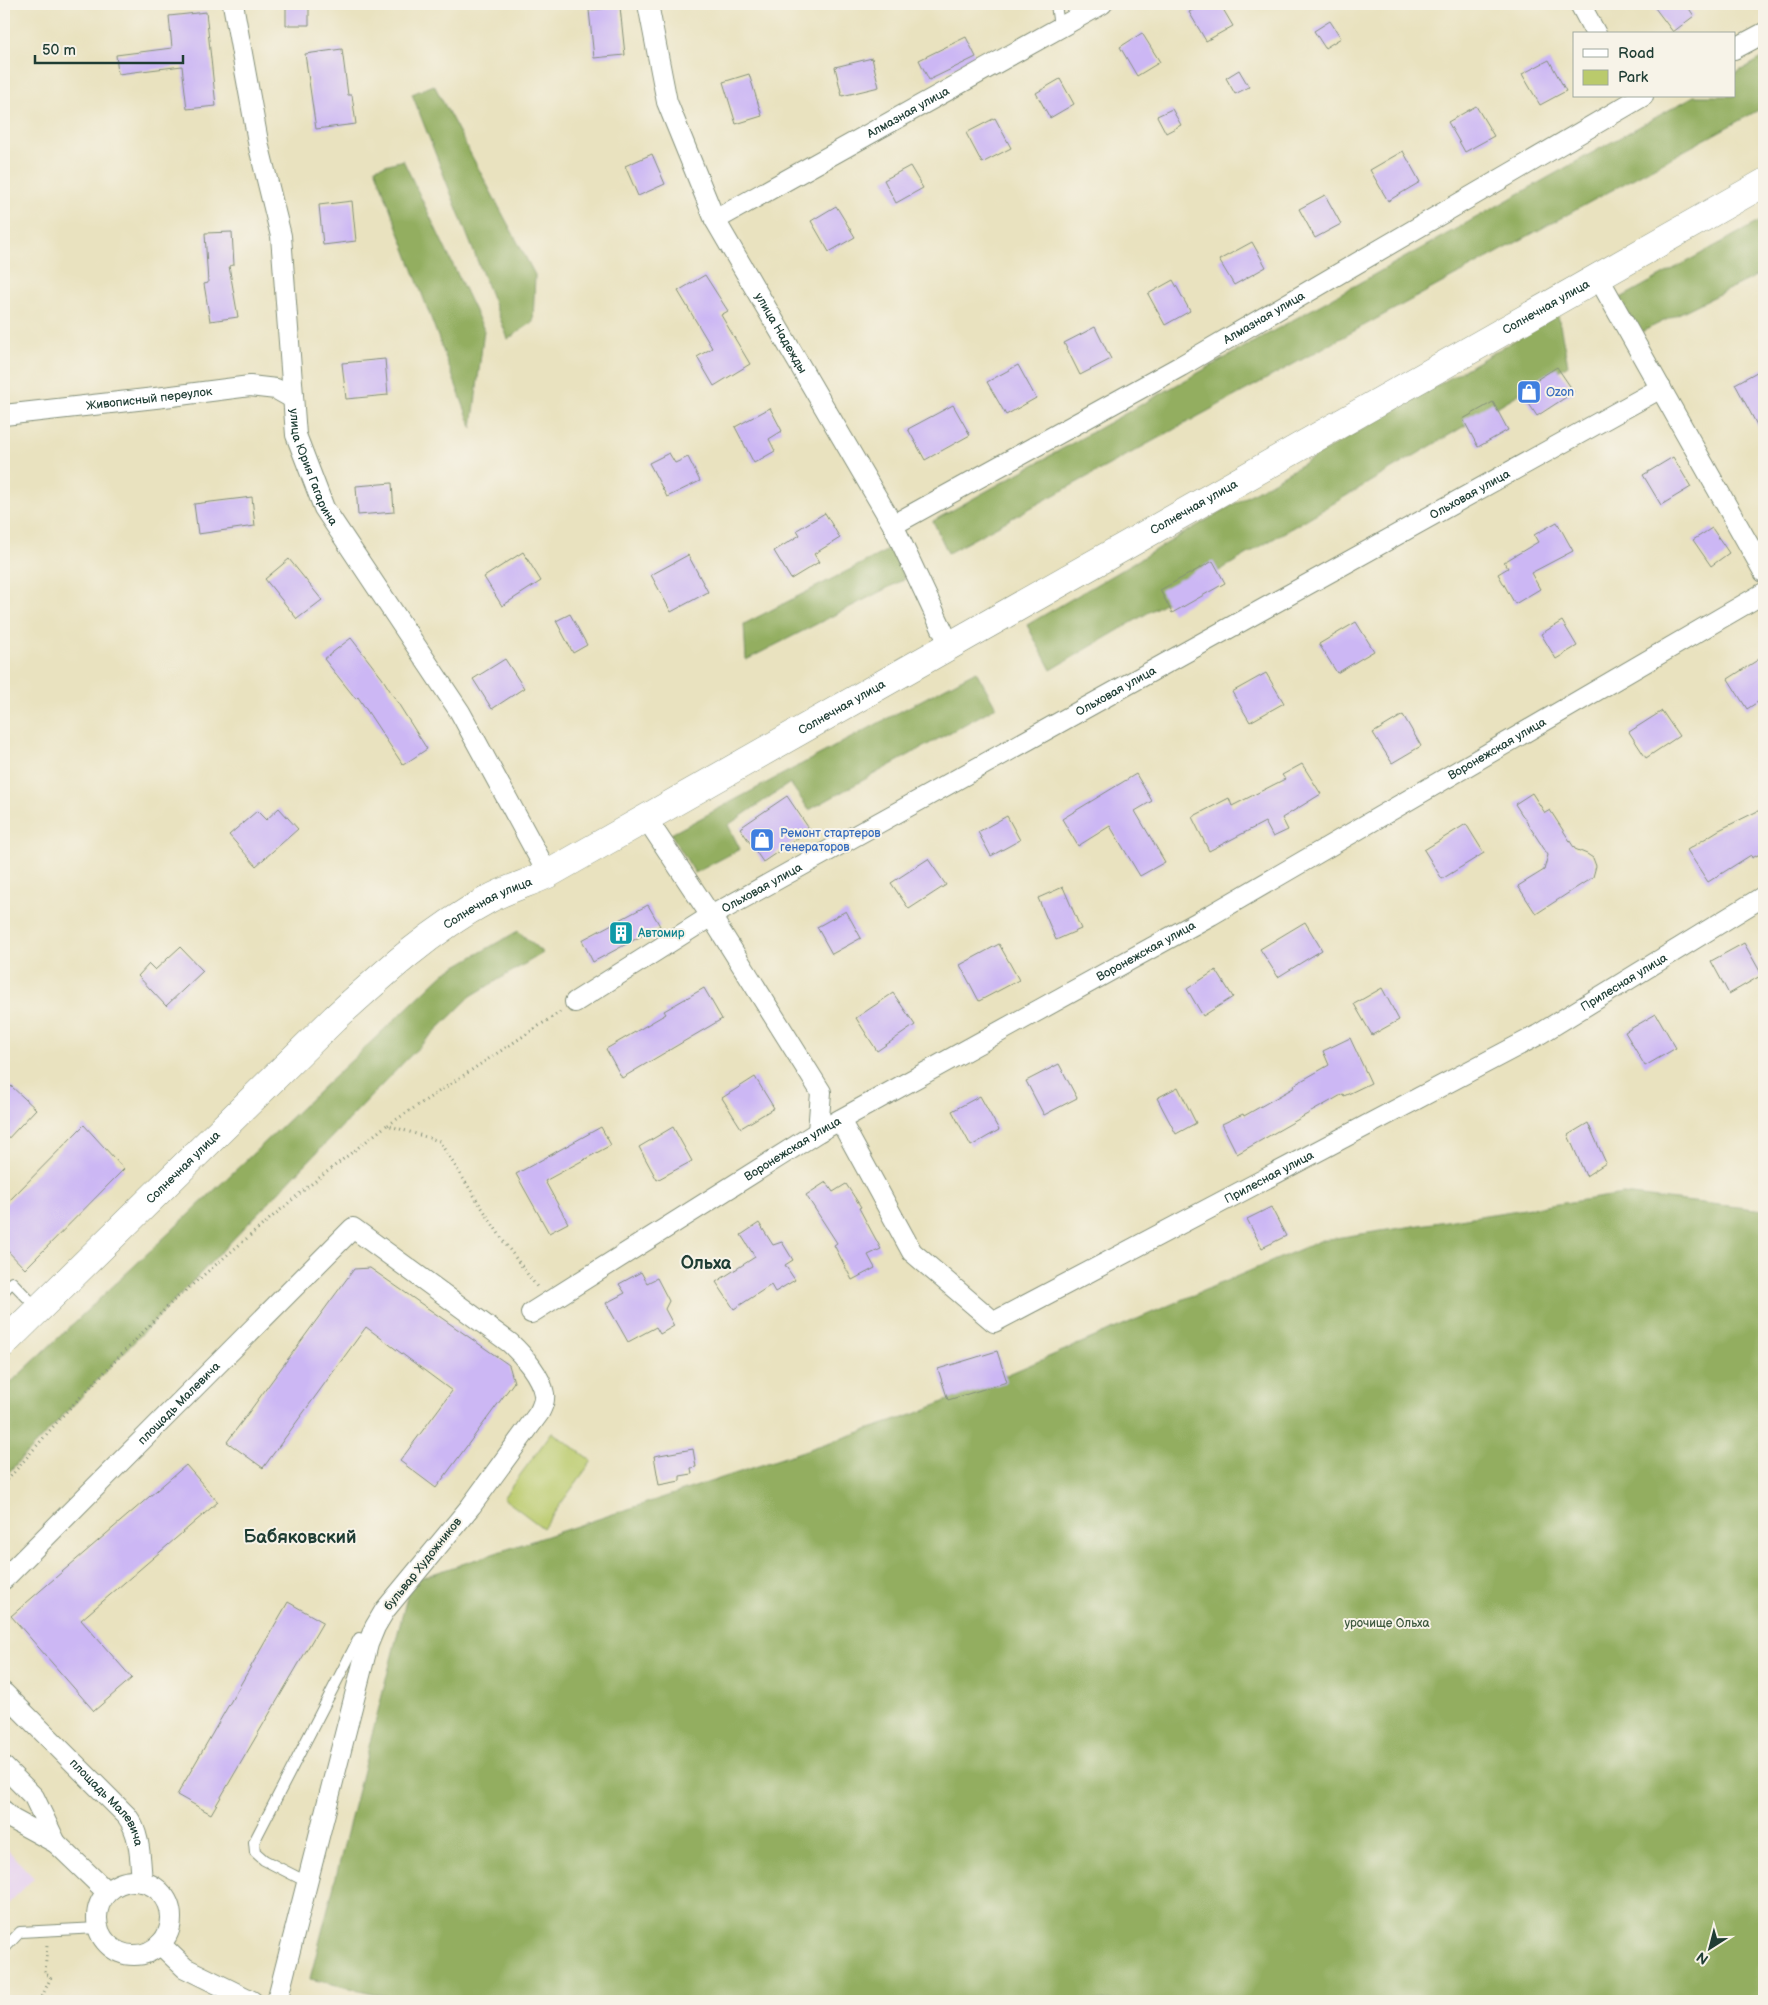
<svg xmlns="http://www.w3.org/2000/svg" width="1768" height="2005" font-family="'Balsamiq Sans',sans-serif">
<style>
.built{fill:#e6d2f0}
.green{fill:#baca6c;stroke:#6c8450}
.forest{fill:#93ae60;stroke:#59764a}
.building{fill:#ccb7f4}
.lines{fill:none;stroke-linecap:round;stroke-linejoin:round}
.lane-casing{stroke:#84907a;stroke-width:12}
.street-casing{stroke:#84907a;stroke-width:22}
.secondary-casing{stroke:#84907a;stroke-width:29}
.path{stroke:#84907a;stroke-width:3;stroke-dasharray:1 4;stroke-linecap:butt}
.lane{stroke:#fff;stroke-width:10}
.street{stroke:#fff;stroke-width:20}
.secondary{stroke:#fff;stroke-width:28}
.labels{text-anchor:middle;dominant-baseline:central;stroke-width:4;stroke-linejoin:round;paint-order:stroke}
.street-label{font-size:12px;fill:#1f3d34;stroke:#f7f3e8}
.shop-label{font-size:12px;fill:#366cbe;stroke:#f7f3e8;text-anchor:start}
.culture-label{font-size:12px;fill:#0d838f;stroke:#f7f3e8;text-anchor:start}
.park-label{font-size:12px;fill:#3e593f;stroke:#f7f3e8}
.district-label{font-size:18px;font-weight:bold;fill:#1f3d34;stroke:#f7f3e8}
</style>
<rect width="100%" height="100%" fill="#f7f3e8"/>
<filter id="ink" filterUnits="userSpaceOnUse"><feTurbulence type="fractalNoise" baseFrequency=".02" numOctaves="2"/><feDisplacementMap in="SourceGraphic" scale="10" xChannelSelector="R" yChannelSelector="G"/><feConvolveMatrix kernelMatrix="1 2 1 2 8 2 1 2 1" color-interpolation-filters="sRGB"/></filter>
<filter id="wash" filterUnits="userSpaceOnUse"><feTurbulence type="fractalNoise" baseFrequency=".0096" numOctaves="4" result="noise"/><feDisplacementMap in="SourceGraphic" scale="20" xChannelSelector="R" yChannelSelector="G"/><feGaussianBlur stdDeviation="1.12" result="paint"/><feColorMatrix in="noise" values="0 0 0 0 0 0 0 0 0 0 0 0 0 0 0 0 0 1.4 0 .05"/><feComposite in="paint" operator="in"/></filter>
<g filter="url(#wash)">
<rect width="100%" height="100%" fill="#e9e2bf"/>
<path class="built" d="M4,1846l30,32 -30,30z"/>
<path class="green" d="M552,1432l40,29 -49,67 -40,-30z"/>
<path class="forest" d="M1764,57v50l-816,446 -15,-32 761,-425h40v-22z
M434,85l101,190 -2,47 -25,17 -96,-245z
M403,160l81,170 -12,98 -97,-260z
M1764,219v53l-137,67 -10,-39z
M1558,315l10,50 -517,305 -24,-45z
M892,548l13,31 -159,81 -2,-36z
M976,671l20,36 -187,103 -19,-27 -62,42 12,24 -45,24 -24,-39z
M518,931l25,22 -72,43 -67,66 -400,415v-88l440,-416z
M1623,1194l141,16v791h-1356l-98,-22 101,-398 504,-167 407,-174z"/>
<g id="blocks">
<path class="building" d="M286,4h23v21h-23z
M1204,4h16l13,22 -27,15 -17,-29z
M1652,4h34l8,12 -21,16z
M620,7l5,48 -31,3 -5,-48z
M206,12l10,94 -29,3 -5,-43 -64,8 -2,-19 56,-7 -3,-32z
M1330,21l11,17 -16,10 -11,-17z
M1142,33l18,29 -23,14 -17,-29z
M966,37l10,20 -47,23 -10,-20z
M342,49l6,46h4l4,29 -40,5 -11,-75z
M872,58l7,29 -37,9 -7,-29z
M1549,60l17,31 -26,14 -18,-31z
M1239,70l10,17 -14,7 -9,-16z
M749,74l13,42 -26,8 -13,-42z
M1060,79l14,25 -24,14 -14,-25z
M1476,106l18,30 -29,16 -17,-30z
M1172,109l9,16 -15,8 -9,-17z
M995,118l16,30 -29,15 -16,-30z
M1403,151l17,31 -32,19 -18,-31z
M652,154l13,30 -27,12 -13,-30z
M910,166l13,22 -27,15 -12,-23z
M1325,195l16,29 -26,14 -16,-29z
M352,201l4,40 -33,4 -4,-40z
M836,206l19,31 -26,15 -18,-31z
M232,232l2,33 -5,1 9,51 -28,4 -6,-37 4,-1 -3,-50z
M1252,242l14,25 -32,18 -15,-25z
M705,275l23,36 -7,4 29,49 -36,22 -17,-29 15,-9 -34,-57z
M1173,280l17,31 -25,14 -17,-31z
M1095,327l16,32 -31,16 -16,-32z
M385,359l3,36 -42,4 -4,-36z
M1018,365l18,33 -30,17 -19,-33z
M1557,367l17,25 -37,24 -17,-26z
M1764,368v70l-29,-54z
M1493,402l15,28 -30,17 -15,-28z
M953,405l17,30 -45,25 -17,-31z
M770,408l12,23 -13,8 6,12 -21,12 -19,-36z
M669,453l6,10 13,-6 12,24 -33,16 -18,-34z
M1673,457l18,30 -30,18 -18,-30z
M392,483l2,29 -36,3 -2,-29z
M252,497l3,29 -57,8 -4,-30z
M825,513l15,25 -26,16 5,8 -28,17 -17,-28 26,-16 -3,-5z
M1557,522l16,29 -42,22 9,16 -25,15 -17,-30 10,-6 -4,-6 34,-20 -4,-7z
M1712,528l17,25 -18,13 -18,-26z
M523,552l18,29 -39,25 -18,-29z
M688,555l20,37 -37,20 -20,-37z
M289,559l33,41 -25,19 -32,-40z
M1213,561l12,22 -53,30 -12,-23z
M570,614l17,31 -14,8 -17,-32z
M1562,621l15,25 -21,13 -15,-25z
M1356,622l18,29 -37,22 -18,-29z
M351,638l31,40 45,71 -24,16 -45,-68 -2,2 -32,-40z
M1764,656v42l-17,11 -19,-30z
M505,659l19,29 -32,21 -19,-30z
M1266,673l18,30 -34,19 -18,-30z
M1662,711l17,25 -33,22 -17,-26z
M1403,715l18,31 -29,17 -19,-30z
M1302,764l19,30 -39,24 6,12 -15,7 -8,-15 -56,29 -17,-34 37,-19 3,8 53,-27 -3,-4z
M1136,774l16,27 -17,10 30,51 -25,14 -30,-50 -32,20 -16,-27z
M1532,793l13,20 5,-3 25,39 12,5 6,4 3,8 -3,11 -57,37 -18,-28 26,-16 4,-15 -33,-51z
M787,796l23,34 -47,32 -23,-34z
M279,808l19,21 -42,37 -27,-31 28,-24 9,9z
M1764,808v44l-12,6 -1,-3 -43,27 -21,-32 32,-20z
M1007,816l13,24 -29,16 -13,-24z
M1466,824l18,29 -42,26 -18,-29z
M928,859l18,26 -37,24 -18,-26z
M1063,887l18,42 -25,11 -18,-42z
M648,905l12,21 -67,36 -11,-22z
M846,911l15,27 -29,16 -15,-27z
M1305,922l17,28 -44,27 -18,-28z
M1744,943l18,32 -33,19 -18,-33z
M999,944l20,36 -40,21 -19,-36z
M180,947l23,24 -37,35 -28,-30 11,-12 6,6z
M1216,970l17,27 -30,19 -16,-27z
M704,988l18,31 -100,59 -16,-29 60,-35 -2,-3z
M1382,988l17,32 -27,15 -18,-31z
M893,993l22,32 -38,26 -21,-33z
M1656,1014l20,34 -31,18 -20,-34z
M1350,1038l21,45 -27,13 -1,-2 -106,60 -15,-30 21,-10 1,2 51,-29 -1,-2 35,-20 -6,-14z
M1059,1064l18,34 -33,17 -18,-34z
M755,1077l19,31 -33,20 -19,-30z
M11,1086l25,23 -32,34v-49z
M1178,1087l18,36 -20,11 -19,-36z
M980,1096l19,34 -28,16 -19,-35z
M1588,1123l18,40 -20,13 -18,-41z
M84,1125l40,44 -99,100 -21,-22v-41z
M601,1127l10,18 -66,36 23,42 -19,10 -33,-59z
M673,1127l19,34 -35,19 -18,-33z
M826,1182l7,10 13,-8 15,23 -2,1 22,41 -13,6 7,13 -23,12 -18,-35 3,-2 -31,-48z
M1271,1207l15,29 -24,12 -15,-29z
M759,1223l14,22 9,-3 11,18 -8,5 10,15 -20,12 -4,-7 -37,24 -18,-27 39,-25 -14,-22z
M370,1268l139,97 5,17 -78,106 -36,-27 52,-70 -86,-64 -103,141 -36,-26 127,-173z
M641,1272l6,11 10,-5 12,23 -4,8 9,17 -14,8 -4,-7 -28,15 -22,-39 19,-10 -6,-9z
M997,1351l10,31 -59,18 -10,-31z
M693,1449l3,18 -5,1 1,6 -12,2v5l-21,4 -5,-29z
M186,1465l32,37 -137,118 51,58 -38,33 -83,-95z
M288,1602l35,20 -112,192 -34,-19z"/>
</g>
</g>
<g filter="url(#ink)">
<use href="#blocks" fill-opacity="0" stroke="#84907a" stroke-width="1"/>
<g class="lines">
<defs>
<path id="lane" d="M1056,4l3,23
M4,1291l8,-9 26,27
M307,1882l-43,-22 -9,-8 -1,-10 105,-204
M4,1949l16,-17 78,-4"/>
<g id="street">
<path id="s1" d="M233,4l26,143 22,89 15,199 28,73 136,204 88,162"/>
<path id="s2" d="M648,4l19,98 48,118 178,305 57,121"/>
<path d="M1580,4l16,30"/>
<path d="M1734,49l30,-16"/>
<path id="s3" d="M715,220l387,-216"/>
<path d="M1598,277l166,295"/>
<path id="s4" d="M4,415l160,-18 86,-11 26,3 16,9"/>
<path id="s5" d="M893,525l288,-159 462,-270"/>
<path d="M646,818l65,98 110,176 -3,40"/>
<path id="s6" d="M575,1002l136,-86 950,-528"/>
<path id="s7" d="M840,1120l72,132 82,70 544,-287 226,-139"/>
<path id="s8" d="M531,1313l287,-181 393,-217 553,-322"/>
<path id="s9" d="M4,1579l349,-351 157,115c13,12 31,33 34,51 1,7 -2,13 -5,19l-68,93 -86,104 -10,17 -7,17 -91,357"/>
<path id="s10" d="M4,1693l123,123c14,19 13,44 15,66"/>
<path d="M4,1767l30,30 22,46 -44,-24 -8,-8"/>
<path d="M56,1843l51,49"/>
<circle cx="134" cy="1918" r="37"/>
<path d="M160,1944l25,24 67,33"/>
</g>
<g id="secondary">
<path id="s11" d="M4,1343l331,-325c48,-44 96,-88 154,-119 18,-10 40,-16 59,-25l1216,-691"/>
</g>
</defs>
<use href="#lane" class="lane-casing"/>
<use href="#street" class="street-casing"/>
<use href="#secondary" class="secondary-casing"/>
<path class="path" d="M388,1125l172,-113
M4,1484l60,-70 109,-113 132,-112 82,-64 52,16 65,101 33,45
M40,2001l11,-24 -6,-3 2,-29"/>
<use href="#lane" class="lane"/>
<use href="#street" class="street"/>
<use href="#secondary" class="secondary"/>
</g>
</g>
<defs>
<symbol id="shop-square" viewBox="-11 -11 22 22"><rect x="-9" y="-9" width="18" height="18" rx="4" fill="#3f7fe0" stroke="#f7f3e8"/><path d="M-5-2.5h2.3a2.7 3.5 0 0 1 5.4 0H5L5.5 6h-11ZM-1.5-2.5h3a1.5 2.3 0 0 0-3 0Z" fill="#fff"/></symbol>
<symbol id="building-square" viewBox="-11 -11 22 22"><rect x="-9" y="-9" width="18" height="18" rx="4" fill="#0f9aa8" stroke="#f7f3e8"/><path d="M-4-6H4V6H1V3H-1V6H-4ZM-2.5-4.3h1.7v1.8h-1.7ZM.8-4.3h1.7v1.8H.8ZM-2.5-1h1.7V.8h-1.7ZM.8-1h1.7V.8H.8Z" fill="#fff"/></symbol>
</defs>
<g fill-rule="evenodd">
<use href="#shop-square" x="1515" y="378" width="28" height="28"/>
<use href="#shop-square" x="748" y="826" width="28" height="28"/>
<use href="#building-square" x="607" y="919" width="28" height="28"/>
</g>
<g class="labels">
<g class="street-label">
<text stroke="none"><textPath href="#s3" startOffset="221">Алмазная улица</textPath></text>
<text stroke="none"><textPath href="#s11" startOffset="1871">Солнечная улица</textPath></text>
<text stroke="none"><textPath href="#s5" startOffset="425">Алмазная улица</textPath></text>
<text stroke="none"><textPath href="#s2" startOffset="358">улица Надежды</textPath></text>
<text stroke="none"><textPath href="#s4" startOffset="146">Живописный переулок</textPath></text>
<text stroke="none"><textPath href="#s1" startOffset="472">улица Юрия Гагарина</textPath></text>
<text stroke="none"><textPath href="#s6" startOffset="1029">Ольховая улица</textPath></text>
<text stroke="none"><textPath href="#s11" startOffset="1466">Солнечная улица</textPath></text>
<text stroke="none"><textPath href="#s6" startOffset="624">Ольховая улица</textPath></text>
<text stroke="none"><textPath href="#s11" startOffset="1061">Солнечная улица</textPath></text>
<text stroke="none"><textPath href="#s8" startOffset="1119">Воронежская улица</textPath></text>
<text stroke="none"><textPath href="#s6" startOffset="219">Ольховая улица</textPath></text>
<text stroke="none"><textPath href="#s11" startOffset="656">Солнечная улица</textPath></text>
<text stroke="none"><textPath href="#s8" startOffset="714">Воронежская улица</textPath></text>
<text stroke="none"><textPath href="#s7" startOffset="974">Прилесная улица</textPath></text>
<text stroke="none"><textPath href="#s8" startOffset="309">Воронежская улица</textPath></text>
<text stroke="none"><textPath href="#s11" startOffset="251">Солнечная улица</textPath></text>
<text stroke="none"><textPath href="#s7" startOffset="569">Прилесная улица</textPath></text>
<text stroke="none"><textPath href="#s9" startOffset="248">площадь Малевича</textPath></text>
<text transform="translate(423 1564) rotate(-51)">бульвар Художников</text>
<text stroke="none"><textPath href="#s10" startOffset="151">площадь Малевича</textPath></text>
</g>
<g class="shop-label">
<text x="1546" y="392">Ozon</text>
<text x="780" y="833">Ремонт стартеров<tspan x="780" dy="14">генераторов</tspan></text>
</g>
<g class="culture-label">
<text x="638" y="933">Автомир</text>
</g>
<g class="park-label">
<text x="1387" y="1623">урочище Ольха</text>
</g>
<g class="district-label">
<text x="706" y="1263">Ольха</text>
<text x="300" y="1537">Бабяковский</text>
</g>
</g>
<rect width="1768" height="2005" fill="none" stroke="#f7f3e8" stroke-width="20"/>
<rect x="1573" y="32" width="162" height="65" fill="#f7f3e8" stroke="#a1aaa0"/>
<rect x="1583" y="49" width="25" height="8" fill="#ffffff" stroke="#a1aaa0"/>
<text x="1618" y="58" font-size="15" fill="#1f3d34">Road</text>
<rect x="1583" y="70" width="25" height="15" fill="#baca6c" stroke="#a1aaa0"/>
<text x="1618" y="82" font-size="15" fill="#1f3d34">Park</text>
<g transform="translate(1710 1948) rotate(216)" stroke="#f7f3e8" stroke-width="4" paint-order="stroke">
<path d="M0-4L9 19L0 12L-9 19Z" fill="#1f3d34"/>
<text y="-8" font-size="14" font-weight="bold" text-anchor="middle" fill="#1f3d34">N</text>
</g>
<path d="M35 55v8h148v-8" fill="none" stroke="#1f3d34" stroke-width="2.5"/>
<text x="42" y="55" font-size="15" fill="#1f3d34" stroke="#f7f3e8" stroke-width="4" paint-order="stroke">50 m</text>
</svg>
